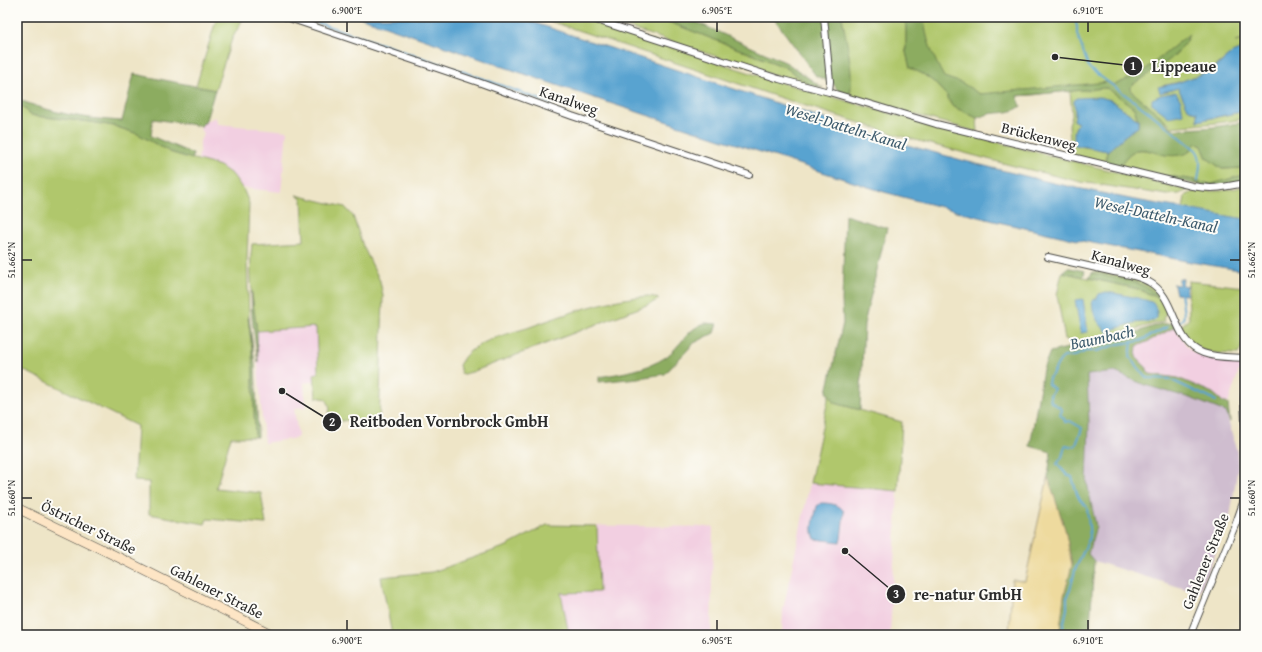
<svg xmlns="http://www.w3.org/2000/svg" width="1262" height="652" font-family="'Gentium Book Plus',serif">
<style>
.built{fill:#f2cfe1}
.industrial{fill:#cfbdcf}
.green{fill:#b0c76c;stroke:#6e794c}
.forest{fill:#8cac60;stroke:#5c6c46}
.sand{fill:#eeda9e;stroke:#8c8264}
.water{fill:#59a3d0;stroke:#42677e}
.lines{fill:none;stroke-linecap:round;stroke-linejoin:round}
.stream{stroke:#59a3d0;stroke-width:2}
.minor-casing{stroke:#484742;stroke-width:8}
.secondary-casing{stroke:#484742;stroke-width:10}
.minor{stroke:#fff;stroke-width:6}
.secondary{stroke:#fde5c5;stroke-width:9}
.ticks{fill:none;stroke:#2b2b2b;stroke-width:1.5}
.labels{text-anchor:middle;dominant-baseline:central;stroke-width:4;stroke-linejoin:round;paint-order:stroke}
.street-label{font-size:15px;fill:#2b2b2b;stroke:#fdfcf7}
.water-label{font-size:16px;font-style:italic;fill:#3d5b6d;stroke:#fdfcf7}
.leader{fill:none;stroke:#2b2b2b;stroke-width:1.5}
.callout-dot{fill:#2b2b2b;stroke:#fdfcf7;stroke-width:1.5}
.mark-label{font-size:12px;text-anchor:middle;font-weight:bold;fill:#fff}
.callout-label{font-size:16px;text-anchor:middle;font-weight:bold;fill:#2b2b2b;stroke:#fdfcf7;stroke-width:4;stroke-linejoin:round;paint-order:stroke}
.neatline{fill:none;stroke:#2b2b2b;stroke-width:1.5}
.ticks-label{font-size:10px;text-anchor:middle;fill:#2b2b2b}
</style>
<rect width="100%" height="100%" fill="#fdfcf7"/>
<filter id="ink" filterUnits="userSpaceOnUse"><feTurbulence type="fractalNoise" baseFrequency=".025" numOctaves="2"/><feDisplacementMap in="SourceGraphic" scale="8" xChannelSelector="R" yChannelSelector="G"/><feConvolveMatrix kernelMatrix="1 2 1 2 8 2 1 2 1" color-interpolation-filters="sRGB"/></filter>
<filter id="wash" filterUnits="userSpaceOnUse"><feTurbulence type="fractalNoise" baseFrequency=".012" numOctaves="4" result="noise"/><feDisplacementMap in="SourceGraphic" scale="16" xChannelSelector="R" yChannelSelector="G"/><feGaussianBlur stdDeviation="0.9" result="paint"/><feColorMatrix in="noise" values="0 0 0 0 0 0 0 0 0 0 0 0 0 0 0 0 0 1.4 0 .05"/><feComposite in="paint" operator="in"/></filter>
<g filter="url(#wash)">
<rect width="100%" height="100%" fill="#eee5c7"/>
<path class="built" d="M215,117l3,7 69,7 -6,61 -38,-4 -10,-13 -13,-9 -22,-6 2,-9v-10l4,-8 -4,-4 2,-3 1,-3z
M316,327l2,46 -4,1 1,7 -11,2 2,24 -12,1 4,27 -1,3 -33,5 -8,-103 1,-9z
M1175,327l11,18 7,7 16,6 30,3 2,3 -13,40 -5,-2 -10,-9 -35,-15 -28,-4 -14,-17 1,-11 12,-5z
M810,483l88,8 -8,144h-108l1,-25z
M547,525l166,2 -2,108h-142z"/>
<path class="industrial" d="M1115,372l30,13 45,13 36,14 11,40 1,14 -8,51 -31,76 -105,-32 -6,-7 8,-28 -9,-43 2,-61 -2,-47z"/>
<path class="green" d="M217,17h27l-12,22 -17,51 -19,-4z
M538,17h41l196,64 197,55 216,54 -9,4 -12,1 -86,-13 -71,-17 -106,-28 -123,-39z
M596,17h60l129,50 25,18 -37,-10z
M842,17h64v35l4,16 13,6 11,8 13,14 5,10 25,12 1,14 -98,-27 -31,-10 2,-4z
M920,17h325v22l-10,3 10,-2v9c-15,1 -24,16 -37,22 -14,7 -31,12 -47,15l-1,7 18,-5 11,22 8,2 1,9 47,-10v8l-28,4 -47,4 -1,-4 -36,-30 -19,-7 -44,3 -36,6 -21,1 -33,-2 -36,-15 -20,-26z
M1104,88l8,2 22,18 4,12 -27,-20 -37,1 1,12 -1,8 4,2 -3,5v17l32,6 -2,12 -34,-8 -2,-31 3,-9 -2,-24z
M17,104l9,6 3,4 6,2 56,6 23,4 24,8 34,19 48,13 13,9 11,16 5,12 -2,58 2,56h-1l4,33 3,87h-24l-15,51 45,5 5,31 -59,-5 -2,5 -56,-10v-32l-15,-1 3,-55 -120,-59z
M1196,143l6,3 5,12 15,11 23,-1v8l-33,8 -13,-2v2l-4,-1v-3l-34,-5 -42,-8c11,-17 17,-20 36,-15 4,1 9,3 12,3 9,-2 21,-9 29,-12z
M1245,186v33l-62,-10 2,-13c17,-9 14,-4 31,-5 10,0 20,-3 29,-5z
M296,195l49,12 8,9 10,30 17,35 3,15 -4,133 -11,1 -12,-11 -29,4 -1,-5c5,-7 5,-11 0,-19l-10,-2 -2,-23 4,-1 -2,-46 -59,4c-4,-29 -9,-58 -5,-87l52,-3 -2,-42z
M1095,271c20,4 48,6 63,21 4,5 7,11 10,17l-5,10 1,2 -43,12 -48,9 -8,-3 -8,-44 5,-23 76,17 20,9c-17,-18 -42,-20 -66,-25z
M1188,281l57,6c0,18 3,53 -7,67 -27,-1 -44,1 -57,-28l8,-7z
M648,296l6,1 5,2 -7,4 -180,69 -8,2 -3,-1 -2,-8c3,-4 5,-9 9,-12 16,-14 39,-19 59,-25 39,-14 79,-29 121,-32z
M829,395l6,8 67,19 -4,69 -88,-8z
M547,525l50,1 2,66 -38,1 8,42h-177l-11,-58 51,-5 75,-26z"/>
<path class="forest" d="M656,17h29l102,46 36,25 -13,-3 -25,-18z
M773,17h69c3,17 14,64 7,78l-11,-4 -5,-8 -17,-7z
M906,17h18c1,21 10,42 20,60l18,6 18,11 129,-12 5,3 26,-11 49,-40c-9,25 -36,36 -57,51l-2,2v3l33,28 7,9 6,3 38,-3 31,-5v46l-23,1 -15,-11 -5,-12 -6,-3c-2,3 -4,7 -7,9 -3,2 -6,3 -9,3 -28,5 -40,-22 -61,12l-14,-4 2,-12c11,-8 19,-18 31,-24v-7l-4,-12 -27,-20 -90,8 4,10c-9,8 -21,6 -32,8 -4,1 -8,3 -12,4l-25,-12 -5,-10 -13,-14 -11,-8 -13,-6 -4,-16z
M134,74l81,16 -10,33h-2l-1,3 -49,-7 -2,17 42,18 -1,5 -22,-7 -32,-18 -24,-8 -23,-4 -56,-6 -7,-2 -2,-4 -9,-6v-5c34,14 69,20 105,22z
M1243,175l2,1v5l-38,6 -39,-9v-2l27,4v3h4v-1l13,2z
M845,215l42,13 -23,96 -4,86 -25,-7 -8,-11 16,-69 -1,-23z
M1067,268h3l15,3 -2,6 -21,-5z
M1092,273c20,4 55,7 67,25l-21,-9 -49,-11z
M251,291l6,40 1,31 -6,-44z
M248,317h1l6,47 3,73h-3l-3,-87z
M705,323l12,1 -3,9 -20,10 -29,31 -27,4 -39,4v-5c22,-4 48,-7 67,-20 14,-10 22,-29 39,-34z
M1173,323l2,4 -26,14 -12,5 -1,11 11,11v3l3,3 28,4 35,15 10,9 5,2 2,18 -4,-10 -36,-14 -45,-13 -30,-13 -28,3 2,47 -2,61 9,43 -8,28 6,7 -4,65 -5,9h-30l5,-6 4,-33 8,-31 -7,-36 -17,-52 3,-25 -21,-6 13,-77 7,-17 81,-18 29,-10z"/>
<path class="sand" d="M1048,477l17,52 7,36 -8,31 -4,33 -5,6h-46l3,-55 13,1z"/>
<path class="water" d="M359,17h158l365,121 83,23 88,22 82,17 110,19v52l-54,-9 -109,-21 -88,-20 -110,-29 -296,-96z
M1242,49h3v62l-47,10 -1,-9 -8,-2 -11,-22 -18,5 -2,-6 19,-4 30,-11 9,-5 16,-14z
M1176,92l5,9 2,13 -14,3 -17,-13v-5l9,-4z
M1100,97l11,3 27,20v7c-12,6 -20,16 -31,24l-32,-6 -1,-1v-13l4,-8 -4,-2 1,-8 -1,-12 2,-3z
M1179,278l4,1 -1,6 6,1 -2,1 1,8 -11,-1 -2,-9 -2,-1 7,1z
M1106,292c7,1 42,7 47,11 3,4 5,10 4,15l-3,3 -20,2 -20,6 -1,4 -6,-1c-10,-11 -14,-15 -15,-31l5,-3 2,-4z
M1083,299l5,33 -7,1 -6,-33z
M821,503c7,0 20,1 23,9l-3,27 -1,3 -25,-3c-5,-10 0,-23 2,-33z"/>
<g class="lines">
<path class="stream" d="M301,17l158,53 93,34
M1075,17l2,10v7l12,34 65,48 42,34c7,9 3,21 2,31
M1180,321l3,-2 1,-4 -3,-23
M1132,342l-2,15 16,20 2,1 21,1 47,22
M1061,635l6,-26v-13l3,-6 5,-20 15,-33 -3,-30 -7,-7 -3,-6 -5,-17 -5,-2 -10,-11 5,-7 3,-11 6,1 5,-2c2,-7 4,-9 6,-17l-12,-7 -5,1 -1,-4 -4,-3 2,-5 -3,-3 -8,-5 -1,-7 4,-6 -6,-5 1,-6c7,-6 7,-16 15,-21l11,-1 11,-5h11l21,-7 22,-3 27,-14"/>
</g>
</g>
<g filter="url(#ink)">
<g class="lines">
<defs>
<path id="minor" d="M286,17l192,65 94,34 177,59
M587,17l192,62 50,13 107,32 256,62c22,4 31,1 53,-3
M824,17l6,64 -1,11
M1048,257c22,5 44,10 66,15 11,2 25,4 35,10 28,15 23,60 54,71 13,5 28,4 42,5
M1245,392l-1,7 1,23
M1190,635l46,-112 9,-26"/>
<path id="secondary" d="M17,508l109,53 147,74"/>
</defs>
<use href="#minor" class="minor-casing"/>
<use href="#secondary" class="secondary-casing"/>
<use href="#minor" class="minor"/>
<use href="#secondary" class="secondary"/>
</g>
</g>
<path class="ticks" d="M347,22v10M717,22v10M1088,22v10M22,260h10M1230,260h10M22,498h10M1230,498h10M347,620v10M717,620v10M1088,620v10"/>
<g class="labels">
<g class="street-label">
<text transform="translate(569 100) rotate(19)">Kanalweg</text>
<text transform="translate(1039 136) rotate(14)">Brückenweg</text>
<text transform="translate(1121 262) rotate(16)">Kanalweg</text>
<text transform="translate(89 527) rotate(26)">Östricher Straße</text>
<text transform="translate(1205 561) rotate(-68)">Gahlener Straße</text>
<text transform="translate(217 591) rotate(27)">Gahlener Straße</text>
</g>
<g class="water-label">
<text transform="translate(846 126) rotate(17)">Wesel-Datteln-Kanal</text>
<text transform="translate(1156 214) rotate(12)">Wesel-Datteln-Kanal</text>
<text transform="translate(1102 337) rotate(-12)">Baumbach</text>
</g>
</g>
<path class="leader" d="M1055 57L1133 66M282 391L332 422M845 551L896 594"/>
<g class="callout-dot">
<circle cx="1055" cy="57" r="4"/>
<circle cx="282" cy="391" r="4"/>
<circle cx="845" cy="551" r="4"/>
<circle cx="1133" cy="66" r="10"/>
<circle cx="332" cy="422" r="10"/>
<circle cx="896" cy="594" r="10"/>
</g>
<g class="mark-label">
<text x="1133" y="70">1</text>
<text x="332" y="426">2</text>
<text x="896" y="598">3</text>
</g>
<g class="callout-label">
<text x="1184" y="72">Lippeaue</text>
<text x="449" y="427">Reitboden Vornbrock GmbH</text>
<text x="968" y="600">re-natur GmbH</text>
</g>
<rect width="1262" height="652" fill="none" stroke="#fdfcf7" stroke-width="44"/>
<rect x="22" y="22" width="1218" height="608" class="neatline"/>
<g class="ticks-label">
<text x="347" y="14">6.900°E</text>
<text x="717" y="14">6.905°E</text>
<text x="1088" y="14">6.910°E</text>
<text transform="translate(11 260) rotate(-90)" y="4">51.662°N</text>
<text transform="translate(1251 260) rotate(-90)" y="4">51.662°N</text>
<text transform="translate(11 498) rotate(-90)" y="4">51.660°N</text>
<text transform="translate(1251 498) rotate(-90)" y="4">51.660°N</text>
<text x="347" y="644">6.900°E</text>
<text x="717" y="644">6.905°E</text>
<text x="1088" y="644">6.910°E</text>
</g>
</svg>
